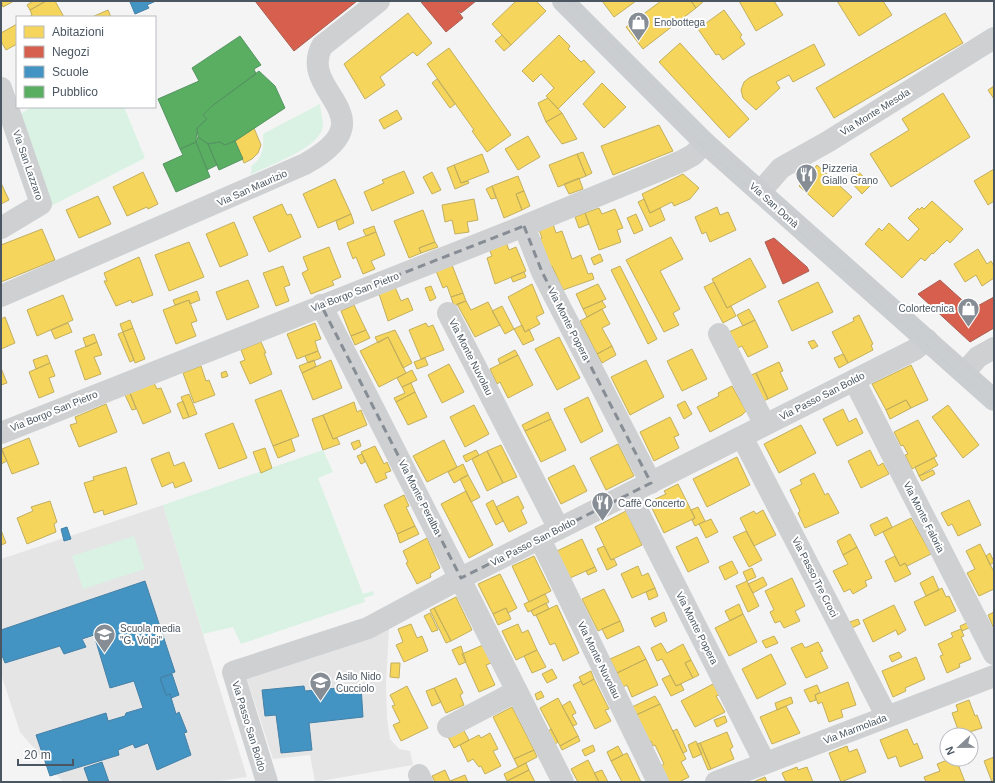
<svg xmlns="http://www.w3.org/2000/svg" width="995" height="783" font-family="Helvetica,sans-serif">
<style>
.education{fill:#e6e5e6}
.green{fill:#d9f2e3}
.homes{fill:#f6d55c;stroke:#c2af5e}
.shops{fill:#d6604d;stroke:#ac5d53}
.schools{fill:#4393c3;stroke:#4581a6}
.public{fill:#5aae61;stroke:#559461}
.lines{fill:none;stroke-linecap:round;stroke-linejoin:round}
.minor{stroke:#ced0d2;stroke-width:22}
.major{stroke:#caced1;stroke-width:22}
.tram{stroke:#c9cacc;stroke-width:1}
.marked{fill:none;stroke:#868d94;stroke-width:3;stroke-dasharray:8 5;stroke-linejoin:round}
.labels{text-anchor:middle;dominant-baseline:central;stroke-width:4;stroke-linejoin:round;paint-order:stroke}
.poi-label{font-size:10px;fill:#4a5661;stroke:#fff;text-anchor:start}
.street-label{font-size:10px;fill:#4a5661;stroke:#fff}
</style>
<rect width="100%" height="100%" fill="#f4f4f4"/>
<path class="education" d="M163,505l84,272 -34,5h-150l-43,-50 -19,-58v-115z
M389,628l-3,57 1,33 3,21 9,10 11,2 3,14 -98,17 -5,-27 -37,4 -27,-83z"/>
<path class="green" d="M320,104c0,6 3,15 3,22 -3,23 -55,39 -73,49l2,-5 -1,-4c12,-7 13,-19 12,-32z
M32,107h92l21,51 -96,49 -32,-91z
M323,450l10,22 -15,6 45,116 10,-3 1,4 -10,3 1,4 -124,42 -8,-17 -30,7 -40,-129z
M134,536l11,33 -62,20 -11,-33z"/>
<path class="homes" d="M1,1h13l-11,6z
M33,1h13l-16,9 -3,-5z
M46,1h9l9,16h-35l3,-2 -2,-5z
M516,1h20l10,10 -35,34 -19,-21z
M602,1h34l-22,16z
M661,1h30l5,7 -53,41 -17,-22z
M691,1h13l-8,7z
M739,1h35l9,14 -27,16z
M837,1h46l9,14 -33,21z
M108,10l3,7h-19z
M724,10l18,25 -2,2 5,7 -22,16 -4,-6 -3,1 -18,-26z
M408,13l24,30 -15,13 -4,-4 -33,25 5,8 -20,14 -21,-35z
M945,13l18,30 -129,75 -18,-30z
M17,24v20l-11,6 -5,-9v-8z
M502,35l9,10 -7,6 -9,-10z
M559,35l11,11 -2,3 13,13 3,-2 11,12 -37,37 -12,-13 8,-8 -13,-14 -8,8 -11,-11z
M680,43l69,76 -20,19 -70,-76z
M814,44l11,21 -32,17 -4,-7 -13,7 4,6 -24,22 -13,-12 -2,-8 3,-8 5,-4z
M449,48l62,87 -24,17 -15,-21 2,-1 -47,-66z
M437,79l18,25 -5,4 -18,-25z
M602,83l24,24 -22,21 -21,-24z
M994,86v13l-6,-9z
M943,93l27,44 -79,50 -21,-33 39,-24 -7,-11z
M548,98l14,15 -16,9 -8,-19z
M397,110l5,9 -18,10 -5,-9z
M562,113l15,26 -15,5 -16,-22z
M659,125l14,26 -60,24 -12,-29z
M254,128l7,17 -3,8 -6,6 -8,4 -9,-22z
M528,136l12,21 -22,13 -13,-21z
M583,152l9,21 -6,3 -9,-22z
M482,154l7,18 -28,11 -7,-18z
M577,154l9,22 -28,11 -9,-22z
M454,165l7,18 7,-2 1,2 -14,6 -8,-21z
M817,165l35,32 -19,20 -34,-31z
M994,169v32l-6,4 -14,-24z
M857,170l14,15 -9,9 -14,-15z
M404,171l10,22 -42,18 -8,-19 20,-9 -2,-3z
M143,172l15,32 -10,5 -1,-2 -20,9 -14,-29z
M432,172l9,18 -9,4 -9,-17z
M683,174l16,14 -9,11 -16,7 -2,-4 -22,11 -8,-19z
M518,176l6,15 -8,3 6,16 -18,8 -12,-32z
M579,178l4,11 -14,5 -5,-10z
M335,179l16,35 -33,14 -15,-34z
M1,183l8,17 -8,4z
M492,186l4,12 -5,1 -5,-10z
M524,191l6,15 -8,4 -6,-16z
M98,196l13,28 -32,14 -13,-28z
M474,199l4,21 -11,2 2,10 -14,2 -3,-14 -7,2 -3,-17z
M644,199l6,14 10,-5 5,12 -15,7 -12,-25z
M932,201l31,28 -13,14 -3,-3 -14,14 -1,-1 -7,8 -4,-3 -19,20 -37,-34 14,-16 3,3 7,-8 19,18 11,-12 -11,-11 10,-10 1,2 3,-3 2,2z
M282,204l5,11 4,-1 10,23 -32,15 -16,-35z
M717,207l3,8 8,-3 8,18 -26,12 -4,-10 -4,2 -7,-17z
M599,208l3,6 13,-5 8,19 -6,2 4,12 -22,8 -14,-37z
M423,210l12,32 -16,6 2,5 -12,5 -15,-37z
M585,213l4,11 -10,4 -4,-11z
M351,214l3,9 -15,7 -3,-9z
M636,214l7,16 -9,4 -7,-16z
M234,222l14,33 -28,12 -14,-33z
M553,224l3,9 6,-2 10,28 9,-4 7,19 4,-1 2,6 -31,11 -11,-24 -2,1 -10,-28 2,-1 -3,-8z
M374,226l2,6 -10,4 -3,-6z
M42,229l13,31 -54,22v-37z
M376,232l9,23 -14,6 4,8 -12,5 -7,-17 -3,2 -6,-16z
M671,237l12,22 -23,12 20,38 -7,4 6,12 -15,7 -38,-72z
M189,242l15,35 -35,14 -14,-36z
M435,242l3,5 -17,6 -2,-5z
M506,242l3,8 7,-3 10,24 -31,13 -8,-26 5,-2 -3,-7z
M329,247l12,30 -9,4 2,4 -23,9 -9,-21 6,-3 -5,-13z
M978,249l9,15 4,-3 3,5v12l-12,8 -6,-11 -11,7 -11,-18z
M600,254l3,7 -9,4 -3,-7z
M139,257l14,38 -21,8 -1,-3 -15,6 -12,-25h3l-3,-8z
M750,258l16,29 -39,21 -15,-29z
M452,265l11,28 -12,4 -4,-11 -4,2 -7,-17z
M283,266l7,19 -6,2 5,14 -13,5 -13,-33z
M620,266l37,73 -9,5 -37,-74z
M524,272l2,5 -13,5 -2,-5z
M248,280l11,27 -32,13 -11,-28z
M714,282l13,26 4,-2 5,10 -13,7 -19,-36z
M818,282l15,30 -41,19 -14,-30z
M532,284l12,29 -8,4 4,7 -15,8 -17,-35z
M598,284l8,15 -23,10 -7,-15z
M431,286l5,12 -6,3 -5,-13z
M395,287l6,14 7,-3 5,12 -25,11 -9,-27z
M197,291l3,9 -10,4 -1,-4 -14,5 -2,-5z
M463,293l3,8 -12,5 -3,-9z
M63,295l10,25 -36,16 -10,-26z
M189,300l8,21 -6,2 5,13 -20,8 -13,-34z
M466,301l5,9 17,-8 12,23 -25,12 -18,-33z
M602,301l4,6 -19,10 -4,-8z
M354,305l12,25 -15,6 -10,-25z
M502,306l12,23 -9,5 -13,-23z
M602,309l8,15 -8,4 10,18 -15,8 -17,-33z
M749,309l6,11 -12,6 -6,-11z
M859,315l14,29 -2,1 2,5 -25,13 -16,-31 22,-11 -1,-3z
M5,317l10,26 -14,6v-30z
M130,320l3,8 -10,4 -3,-8z
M755,320l13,27 -20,10 -6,-11 -5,2 -8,-16z
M68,323l4,9 -17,7 -4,-9z
M315,323l6,16 -6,2 3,10 -21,8 -10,-25z
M426,323l2,4 5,-2 11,25 -23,9 -12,-29z
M522,325l3,7 4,-3 5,11 -11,5 -9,-16z
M133,328l12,31 -10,4 -12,-31z
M366,330l4,8 -15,7 -4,-9z
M395,330l17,33 -9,5 -15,-31 -10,6 -3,-6z
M123,332l11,28 -4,2 -12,-28z
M94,334l3,8 -11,5 -3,-9z
M388,337l18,36 -27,14 -19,-36z
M559,337l21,41 -23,12 -22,-41z
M814,340l4,6 -6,3 -4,-7z
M97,342l5,13 -8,2 7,17 -16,6 -10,-29z
M261,342l5,11h-2l8,21 -22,10 -10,-22 5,-2 -4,-10z
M612,346l4,9 -14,8 -5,-9z
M692,349l15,30 -25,12 -15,-30z
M515,350l3,5 -18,9 -2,-5z
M318,351l3,7 -13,5 -3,-7z
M843,354l5,9 -9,5 -5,-10z
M47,355l3,8 -14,6 -3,-9z
M518,355l15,30 -25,13 -8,-16 -3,2 -7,-15z
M425,358l3,7 -11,4 -3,-7z
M314,360l2,6 -14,7 -3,-7z
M331,360l11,28 -29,12 -11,-27z
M646,360l18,37 -34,18 -19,-38z
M779,362l4,9 -3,1 8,17 -20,10 -12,-26z
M50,363l5,13 -6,2 5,14 -15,6 -10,-26z
M449,364l15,28 -22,11 -14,-28z
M911,365l17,35 -17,8 -5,-8 -20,10 -14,-26z
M201,366l5,15 3,-1 6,15 -21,8 -11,-30z
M1,368l6,15 -6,2z
M412,370l5,10 -15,7 -5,-9z
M226,371l2,5 -6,2 -1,-5z
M756,373l12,26 -7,3 -12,-26z
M154,383l3,6 4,-1 10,24 -28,12 -13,-31z
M411,383l4,9 -19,10 -2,-4 11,-5 -3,-6z
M732,386l14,25 -4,4 -32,17 -13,-25 22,-11 -1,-3z
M281,390l18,46 -26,10 -18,-46z
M415,392l12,25 -19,8 -12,-23z
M130,393l6,16 -4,1 -7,-15z
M189,394l8,20 -8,3 -8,-20z
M588,397l15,34 -22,12 -17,-34z
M906,400l5,8 -21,11 -4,-9z
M183,401l6,16 -6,2 -6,-15z
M685,401l7,13 -8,5 -7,-14z
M354,402l3,10 4,-2 6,15 -34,14 -10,-24z
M106,404l11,28 -38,15 -9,-22 7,-2 -2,-6z
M474,405l15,29 -24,13 -15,-30z
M948,405l31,40 -16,13 -31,-41z
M843,409l6,13 7,-4 7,15 -26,13 -14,-27z
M548,412l3,7 -26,12 -3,-6z
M323,415l10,24 4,-1 3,6 -17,6 -11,-31z
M670,417l9,18 -5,2 5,11 -25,13 -14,-29z
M551,419l15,31 -25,12 -16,-31z
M918,420l19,36 -25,13 -7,-14 3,-1 -5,-9 -2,1 -7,-14z
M233,423l14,35 -28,11 -14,-35z
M801,425l15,28 -37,20 -15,-29z
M29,438l10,26 -27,10 -10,-25z
M291,439l4,12 -17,7 -5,-12z
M359,440l2,6 -7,4 -3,-7z
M444,440l13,27 -30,15 -14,-26z
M618,444l16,32 -28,14 -16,-32z
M501,445l16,32 -14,6 -16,-32z
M375,446l9,18 3,-2 4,9 -6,2 2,5 -11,5 -15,-31z
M265,448l7,20 -11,5 -8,-21z
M1,449l6,12 -6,3z
M476,450l3,5 -13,7 -3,-6z
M870,450l8,16 5,-3 6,11 -28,14 -13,-27z
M487,451l16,32 -16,8 -15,-32z
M169,452l5,14 10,-4 8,19 -17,7 -2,-6 -11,5 -11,-28z
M362,454l3,8 -4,2 -4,-8z
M737,457l13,28 -43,22 -14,-28z
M934,458l4,7 -19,11 -4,-9z
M463,464l5,11 -14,8 -6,-11z
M574,465l13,26 -26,13 -13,-26z
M126,467l11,37 -33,11 -1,-5 -9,3 -10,-30 10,-3 -1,-3z
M933,470l2,4 -13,7 -3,-5z
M814,473l11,22 3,-2 11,20 -34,15 -7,-15 2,-2 -10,-21 12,-6 -2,-4z
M468,475l12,22 -9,5 -11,-23z
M678,484l17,34 -31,15 -15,-31 17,-8 -2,-3z
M466,491l27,54 -24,13 -28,-54z
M404,495l5,11 -3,1 9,19 -18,8 -13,-29z
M518,496l6,12 -3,2 6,13 -18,9 -13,-25z
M493,500l10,21 -7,4 -10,-21z
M969,500l12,25 -23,11 -6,-12 -4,2 -7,-13z
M50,501l7,21 -3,2 2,8 -29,12 -10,-26 16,-7 -2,-4z
M698,507l7,14 -10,5 -3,-6 3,-2 -4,-8z
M763,510l13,25 -22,11 -14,-28 14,-7 2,3z
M626,511l16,34 -31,15 -16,-33z
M887,517l5,10 -17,9 -5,-11z
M911,518l20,36 -24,12 -2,-3 -5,3 -17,-34z
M711,519l7,13 -12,6 -7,-14z
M415,526l4,8 -19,9 -3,-9z
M1,530l5,13 -5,2z
M746,531l16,29 -13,7 -16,-30z
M850,534l7,13 -14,8 -6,-14z
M697,537l12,25 -21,10 -12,-25z
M427,538l13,30 -10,6 1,3 -14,7 -11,-21 2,-1 -5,-11z
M582,539l13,28 -25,11 -13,-27z
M980,544l14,28v17l-15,7 -12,-23 8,-4 -9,-18z
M604,546l7,14 3,-1 3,6 -10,5 -10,-21z
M857,547l15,31 -7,3 2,5 -14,8 -3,-5 -6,3 -11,-21 15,-7 -5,-9z
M990,553l4,9 -4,3 -4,-9z
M534,556l17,35 -22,11 -17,-36z
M895,556l5,10 5,-3 6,11 -16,8 -10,-21z
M732,561l6,12 -13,7 -6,-13z
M638,566l4,10 6,-3 7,15 -23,10 -11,-24z
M595,567l2,4 -9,4 -2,-4z
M752,568l4,9 -9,4 -4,-9z
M500,574l17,34 -9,5 -2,-5 -13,6 -15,-30z
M933,576l6,14 -13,6 -6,-13z
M763,577l4,8 -14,8 -5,-9z
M792,578l13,28 -10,5 5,10 -16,7 -4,-7 -5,2 -5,-11 4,-2 -9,-19z
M747,581l12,25 -11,6 -12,-26z
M655,588l3,8 -9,4 -3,-8z
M942,588l4,9 3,-1 7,15 -31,15 -11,-24z
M604,589l16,32 -22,10 -16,-32z
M545,594l4,8 -21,10 -4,-8z
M456,597l16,33 -21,11 -17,-33z
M546,603l3,6 -15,7 -3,-5z
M739,604l4,10 -13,7 -5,-10z
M557,605l22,48 -16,8 -8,-18 -5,2 -14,-30z
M894,605l12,25 -8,5 -2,-5 -23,12 -10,-22z
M434,608l17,33 -5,2 -16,-33z
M506,608l5,11 -13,6 -5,-11z
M664,612l3,9 -12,6 -4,-9z
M994,612v17l-6,-14z
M430,613l8,17 -6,2 -8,-16z
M743,614l14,28 -28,14 -14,-28z
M858,619l2,5 -8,4 -2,-6z
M620,621l4,10 -17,8 -5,-10z
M969,622l2,5 -9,4 -2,-5z
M411,624l6,14 5,-2 6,15 -24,11 -8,-17 7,-3 -5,-13z
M518,624l4,9 6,-3 9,20 -21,10 -14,-29z
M961,629l3,7 -3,1 10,22 -12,5 1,3 -13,6 -7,-17 3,-1 -5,-11 15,-7 -2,-4z
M774,636l4,7 -12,5 -4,-7z
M818,642l5,9 -3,1 8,16 -22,10 -15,-30 11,-5 3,5z
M661,643l6,10 16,-9 8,16 -6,3 8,15 -17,8 -14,-27 -5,2 -6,-13z
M483,645l8,18 -5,2 9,20 -16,7 -17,-38z
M461,646l5,16 -7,3 -7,-15z
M639,646l7,13 -29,14 -7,-14z
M537,650l9,17 -14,6 -8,-17z
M899,652l3,5 -10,5 -3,-6z
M771,654l15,30 -29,15 -15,-30z
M916,657l9,22 -20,9 1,3 -13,6 -11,-26z
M646,659l12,26 -26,12 -5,-12 -4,2 -6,-14z
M691,660l8,15 -6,3 -8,-15z
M391,663h9l-1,15 -9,-1z
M552,669l5,9 -10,5 -5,-9z
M591,671l3,8 -11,6 -4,-8z
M670,675l6,11 5,-2 3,6 -13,6 -9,-17z
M456,678l7,15 -3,2 4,10 -18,8 -12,-25z
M594,679l15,30 -4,1 6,11 -16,8 -22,-44 8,-4 2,4z
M848,682l8,23 -15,5 2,7 -14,5 -7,-20 -4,2 -3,-9z
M713,684l6,11 -3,1 9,16 -30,15 -14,-26z
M817,685l3,7 -5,3 1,5 -6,2 -6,-12z
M407,686l21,42 -27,13 -8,-16 7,-3 -8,-16 3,-1 -5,-10z
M434,688l7,14 -9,4 -6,-15z
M541,691l3,6 -7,3 -2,-6z
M655,696l5,8 -24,11 -4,-8z
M791,697l2,6 -16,7 -2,-7z
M558,698l20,38 -18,10 -20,-38z
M969,700l6,16 2,-1 5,13 -22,7 -8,-22 6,-2 -2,-6z
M570,701l6,12 -4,2 5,9 -4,2 -11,-20z
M660,704l26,55 -5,3 8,15 -10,5h-10l-8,-16 3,-2 -9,-19 -2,1 -2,-5 -2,1 -13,-27z
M786,706l14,27 -28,11 -12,-27z
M512,707l22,43 -20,9 -21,-42z
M725,716l2,6 -10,5 -3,-7z
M462,727l7,13 -15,8 -7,-13z
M551,729l7,13 -3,2 -7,-13z
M677,729l10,22 -4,2 -10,-22z
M907,729l7,16 3,-2 6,15 -23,9 -4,-11 -8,3 -8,-19z
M727,732l6,15 -3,2 4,10 -23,10 -11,-26z
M490,733l8,16 -5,2 8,15 -16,8 -4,-8 -2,1 -6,-8 -5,3 -8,-17 19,-10 2,3z
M578,736l2,5 -18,9 -2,-4z
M696,741l6,13 -9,4 -5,-13z
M700,743l11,26 -3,1 -11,-26z
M593,745l2,6 -10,5 -3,-6z
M618,746l5,9 -12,6 -4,-9z
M847,746l2,6 8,-3 9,23 -25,10 -12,-29z
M534,750l3,7 -19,10 -4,-8z
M627,753l14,29h-19l-11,-21z
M994,757v25h-2l-8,-21z
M950,759h6l9,23h-39l-2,-5 16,-6 -3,-7z
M588,760l11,22h-21l-7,-13z
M526,763l3,7 -22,11 -3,-7z
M797,767l1,3 9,-3 6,15h-27l-4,-9z
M445,770l5,11 15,-6 3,7h-33l-3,-6z
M529,770l6,12h-29l1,-1z
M602,770l6,12h-9l-5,-9z
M765,777l2,5h-14z"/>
<path class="shops" d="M255,1h102l-63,50z
M423,1h53l-15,12 -4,-3 6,8 -17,14 -25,-30z
M774,238l33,29 2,4 -26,13 -18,-42z
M940,280l32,29 22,-12v31l-24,14 -52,-48z"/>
<path class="schools" d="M132,1h24l-9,4 2,3 -14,6 -5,-12z
M67,527l4,12 -7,2 -3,-12z
M145,581l30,91 -15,6 6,17 4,-1 6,20 3,-2 8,20 -3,1 7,22 -34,15 -9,-27 -13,5 -2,-4 -15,6 1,5 -69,21 -14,-41 70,-22 2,8 17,-5 1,-3 17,-5 -9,-27 -24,7 -16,-53 -12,4 4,8 -22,7 -4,-8 -55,17 -4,-10v-23z
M172,674l7,21 -8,3 -1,-4 -4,1 -6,-17z
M304,686l1,5 56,-5 2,31 -54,6 3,27 -31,3 -5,-38 -11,1 -3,-26z
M102,762l7,20h-20l-5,-14z"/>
<path class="public" d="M240,36l21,29 -7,4 2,5 -44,32 -9,9 4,4 -10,9 -1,14 -16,7 -22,-50 41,-18 -7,-13z
M259,71l16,15 10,22 -50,33 -10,4 -5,-3 -12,2 -10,-7 -1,-9 10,-9 -4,-4 9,-9z
M198,137l10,7 9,21 -10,5 -11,-28z
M235,141l8,18 -24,11 -11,-26 12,-2 5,3z
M196,142l14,35 -34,15 -13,-28 20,-9 -3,-6z"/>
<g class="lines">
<path class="minor" d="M1,88l40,116 -40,24
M760,192l21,-24 48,-27 165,-103
M524,226l18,46 109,211
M1,296l304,-132c86,-48 -8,-71 17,-118l57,-45
M321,305l242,477
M448,313l111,216
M719,334l46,91
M964,373l14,-16 16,-9
M854,380l140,274
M1,433l523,-207 158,-65 11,-6 12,-12
M742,437l145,280
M629,494l136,269
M540,539l118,243
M448,727l69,-36
M419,775l3,7
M267,782l-34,-110 135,-44 93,-50 453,-228 13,-10
M716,782l278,-106"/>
<path class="major" d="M563,1l142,142 289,257"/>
<path class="tram" d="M556,1l125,126 313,278
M570,1l118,119 306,271"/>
</g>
<path class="marked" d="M524,226l18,46 109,211 -190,95 -140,-273z"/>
<defs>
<symbol id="shop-pin" viewBox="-11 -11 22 30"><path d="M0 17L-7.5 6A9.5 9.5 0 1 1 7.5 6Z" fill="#868d94" stroke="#fff"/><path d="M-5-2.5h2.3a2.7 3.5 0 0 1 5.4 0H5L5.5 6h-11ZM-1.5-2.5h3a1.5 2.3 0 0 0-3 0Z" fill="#fff"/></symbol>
<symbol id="restaurant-pin" viewBox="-11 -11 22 30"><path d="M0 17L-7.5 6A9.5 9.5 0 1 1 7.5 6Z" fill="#868d94" stroke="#fff"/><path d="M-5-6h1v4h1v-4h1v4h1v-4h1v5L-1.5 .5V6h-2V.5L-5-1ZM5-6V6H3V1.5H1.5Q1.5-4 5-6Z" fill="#fff"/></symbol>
<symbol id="school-pin" viewBox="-11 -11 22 30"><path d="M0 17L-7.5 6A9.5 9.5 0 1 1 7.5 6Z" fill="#868d94" stroke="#fff"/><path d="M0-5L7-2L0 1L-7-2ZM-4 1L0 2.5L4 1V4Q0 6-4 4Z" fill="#fff"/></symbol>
</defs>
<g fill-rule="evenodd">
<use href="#shop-pin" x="626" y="10" width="25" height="34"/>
<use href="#restaurant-pin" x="794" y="162" width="25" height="34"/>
<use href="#shop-pin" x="956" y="296" width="25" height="34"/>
<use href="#restaurant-pin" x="590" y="490" width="25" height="34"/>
<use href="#school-pin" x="92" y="622" width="25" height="34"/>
<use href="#school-pin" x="308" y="670" width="25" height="34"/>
</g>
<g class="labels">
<g class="poi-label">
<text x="654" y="22">Enobottega</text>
<text x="822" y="168">Pizzeria<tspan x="822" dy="12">Giallo Grano</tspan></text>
<text x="954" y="308" text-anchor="end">Colortecnica</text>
<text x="618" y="503">Caffè Concerto</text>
<text x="120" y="628">Scuola media<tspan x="120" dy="12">"G. Volpi"</tspan></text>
<text x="336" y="676">Asilo Nido<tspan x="336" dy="12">Cucciolo</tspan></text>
</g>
<g class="street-label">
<text transform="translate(875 112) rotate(-32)">Via Monte Mesola</text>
<text transform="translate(28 165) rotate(71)">Via San Lazzaro</text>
<text transform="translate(252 188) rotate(-24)">Via San Maurizio</text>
<text transform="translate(774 205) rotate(42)">Via San Donà</text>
<text transform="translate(355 292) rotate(-21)">Via Borgo San Pietro</text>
<text transform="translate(569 324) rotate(63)">Via Monte Popera</text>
<text transform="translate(471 357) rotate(63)">Via Monte Nuvolau</text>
<text transform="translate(822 396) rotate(-27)">Via Passo San Boldo</text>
<text transform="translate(54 411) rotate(-22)">Via Borgo San Pietro</text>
<text transform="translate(420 497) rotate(63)">Via Monte Peralba</text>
<text transform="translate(924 517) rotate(63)">Via Monte Faloria</text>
<text transform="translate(533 542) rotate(-27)">Via Passo San Boldo</text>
<text transform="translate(815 577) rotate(63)">Via Passo Tre Croci</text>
<text transform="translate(697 628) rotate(63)">Via Monte Popera</text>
<text transform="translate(599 660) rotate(64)">Via Monte Nuvolau</text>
<text transform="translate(249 726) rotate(73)">Via Passo San Boldo</text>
<text transform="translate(855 729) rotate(-21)">Via Marmolada</text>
</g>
</g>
<rect width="995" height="783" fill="none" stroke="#4a5661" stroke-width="4"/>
<rect x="16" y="16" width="140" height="92" fill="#ffffff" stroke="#b7bbc0"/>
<rect x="24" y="26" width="20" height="12" fill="#f6d55c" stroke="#b7bbc0"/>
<text x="52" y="36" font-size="12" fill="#4a5661">Abitazioni</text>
<rect x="24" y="46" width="20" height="12" fill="#d6604d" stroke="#b7bbc0"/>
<text x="52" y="56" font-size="12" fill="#4a5661">Negozi</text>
<rect x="24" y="66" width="20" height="12" fill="#4393c3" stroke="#b7bbc0"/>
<text x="52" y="76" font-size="12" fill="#4a5661">Scuole</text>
<rect x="24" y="86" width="20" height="12" fill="#5aae61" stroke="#b7bbc0"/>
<text x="52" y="96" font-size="12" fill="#4a5661">Pubblico</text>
<g transform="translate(959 747) rotate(248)"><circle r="19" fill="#ffffff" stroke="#b7bbc0"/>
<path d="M0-3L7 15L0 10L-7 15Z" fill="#868d94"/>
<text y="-6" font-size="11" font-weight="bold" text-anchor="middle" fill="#4a5661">N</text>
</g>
<path d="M18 759v6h55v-6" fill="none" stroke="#4a5661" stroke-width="2"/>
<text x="24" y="759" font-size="12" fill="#4a5661" stroke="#ffffff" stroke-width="3" paint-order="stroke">20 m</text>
</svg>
